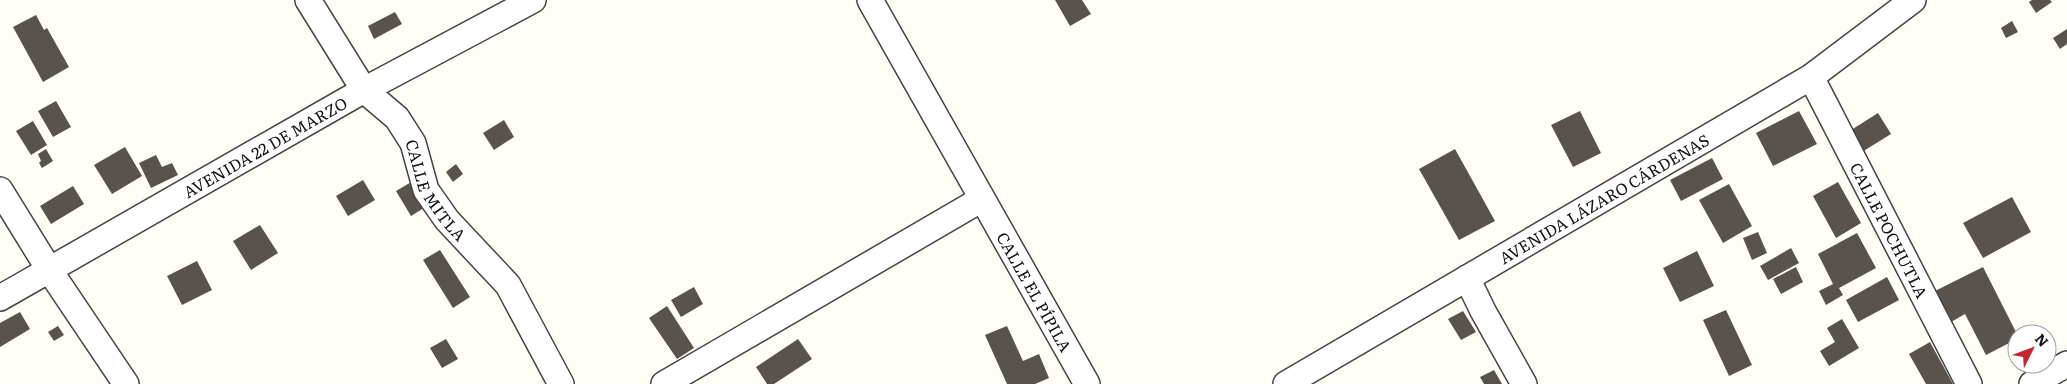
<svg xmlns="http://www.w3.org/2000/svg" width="2067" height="384" font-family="Literata,serif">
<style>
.building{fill:#5a524d}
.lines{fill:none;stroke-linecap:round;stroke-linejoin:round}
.street-casing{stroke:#444;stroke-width:28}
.street{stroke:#fff;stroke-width:25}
.labels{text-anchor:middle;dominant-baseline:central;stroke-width:5;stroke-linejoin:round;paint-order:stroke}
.street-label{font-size:16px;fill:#111;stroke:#fff}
</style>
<rect width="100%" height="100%" fill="#fffdf5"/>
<path class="building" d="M1055,0h27l9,14 -21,12z
M2032,0h18l2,2 -16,11 -7,-11z
M395,12l7,12 -28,15 -6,-13z
M36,15l8,15 3,-2 22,39 -26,15 -30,-55z
M2012,21l6,11 -12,6 -5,-10z
M2067,29v15l-7,5 -7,-11z
M56,101l15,26 -18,10 -15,-26z
M1580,111l21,42 -28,14 -22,-42z
M1799,111l18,33 -44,22 -17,-33z
M1878,113l13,21 -29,18 -14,-20z
M504,120l10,17 -20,13 -11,-17z
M33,121l14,24 -16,10 -15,-24z
M125,147l17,29 -30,18 -18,-29z
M46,149l7,12 -11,7 -3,-5 2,-2 -3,-7z
M1455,149l40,72 -36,19 -40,-71z
M156,155l6,12 10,-4 6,12 -27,13 -12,-25z
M1712,158l11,21 -42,22 -11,-21z
M456,164l7,10 -10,8 -7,-10z
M363,180l12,20 -27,16 -12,-20z
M413,181l14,25 -16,10 -15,-25z
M1838,182l23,41 -25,15 -23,-42z
M1729,184l23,42 -29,17 -24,-43z
M73,186l11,18 -33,20 -11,-18z
M2012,197l19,35 -48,26 -20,-35z
M260,225l18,28 -27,17 -18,-29z
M1758,232l9,21 -15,7 -9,-22z
M1857,233l19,35 -37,20 4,7 -17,10 -7,-14 14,-7 -15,-30z
M1791,248l8,15 -31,17 -8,-14z
M440,250l30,47 -17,11 -30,-48z
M1697,251l17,35 -34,16 -17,-34z
M197,261l15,29 -30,15 -15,-29z
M1796,267l7,15 -22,12 -8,-15z
M1983,267l34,67v5l-31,16 -21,-41 -14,8 -16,-31z
M1887,277l12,23 -41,22 -12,-22z
M694,287l9,17 -22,13 -10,-17z
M667,306l27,42 -17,11 -28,-41z
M1726,310l26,55 -23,11 -26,-56z
M1463,311l13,21 -15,8 -13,-21z
M20,312l10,17 -30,18v-24z
M1842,319l17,29 -30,18 -9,-15 15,-9 -8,-14z
M58,326l6,9 -10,6 -6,-9z
M1007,326l16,35 16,-7 10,24 -14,6h-28l-22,-49z
M446,339l12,20 -16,9 -12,-20z
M798,339l14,20 -38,25h-7l-11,-17z
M1930,342l23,42h-27l-17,-30z
M1494,370l8,14h-18l-4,-7z"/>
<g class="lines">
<defs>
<g id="street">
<path id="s1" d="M308,0l56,90 33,28 16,25 13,47 21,30 61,65 53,99"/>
<path id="s2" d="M870,0l217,384"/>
<path id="s3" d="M1811,77l158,307"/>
<path d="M0,190l50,81 76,113"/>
<path d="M1467,278l16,33 41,73"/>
<path id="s4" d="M0,298l364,-208 169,-90"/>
<path d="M664,384l318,-185"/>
<path id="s5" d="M1286,384l525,-307 102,-77"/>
<path d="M2032,384l35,-20"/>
</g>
</defs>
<use href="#street" class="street-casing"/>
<use href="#street" class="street"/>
</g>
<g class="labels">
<g class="street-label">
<text stroke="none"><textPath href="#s4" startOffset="305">AVENIDA 22 DE MARZO</textPath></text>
<text stroke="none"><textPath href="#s1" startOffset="232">CALLE MITLA</textPath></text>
<text stroke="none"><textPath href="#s5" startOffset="368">AVENIDA LÁZARO CÁRDENAS</textPath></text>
<text stroke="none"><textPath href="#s3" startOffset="172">CALLE POCHUTLA</textPath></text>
<text stroke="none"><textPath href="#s2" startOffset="335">CALLE EL PÍPILA</textPath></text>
</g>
</g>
<g transform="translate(2032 349) rotate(48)"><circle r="24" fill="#ffffff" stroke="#a0a0a0"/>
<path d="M0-4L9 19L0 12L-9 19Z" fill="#c4262e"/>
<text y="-8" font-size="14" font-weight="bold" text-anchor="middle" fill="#111111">N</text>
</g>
</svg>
